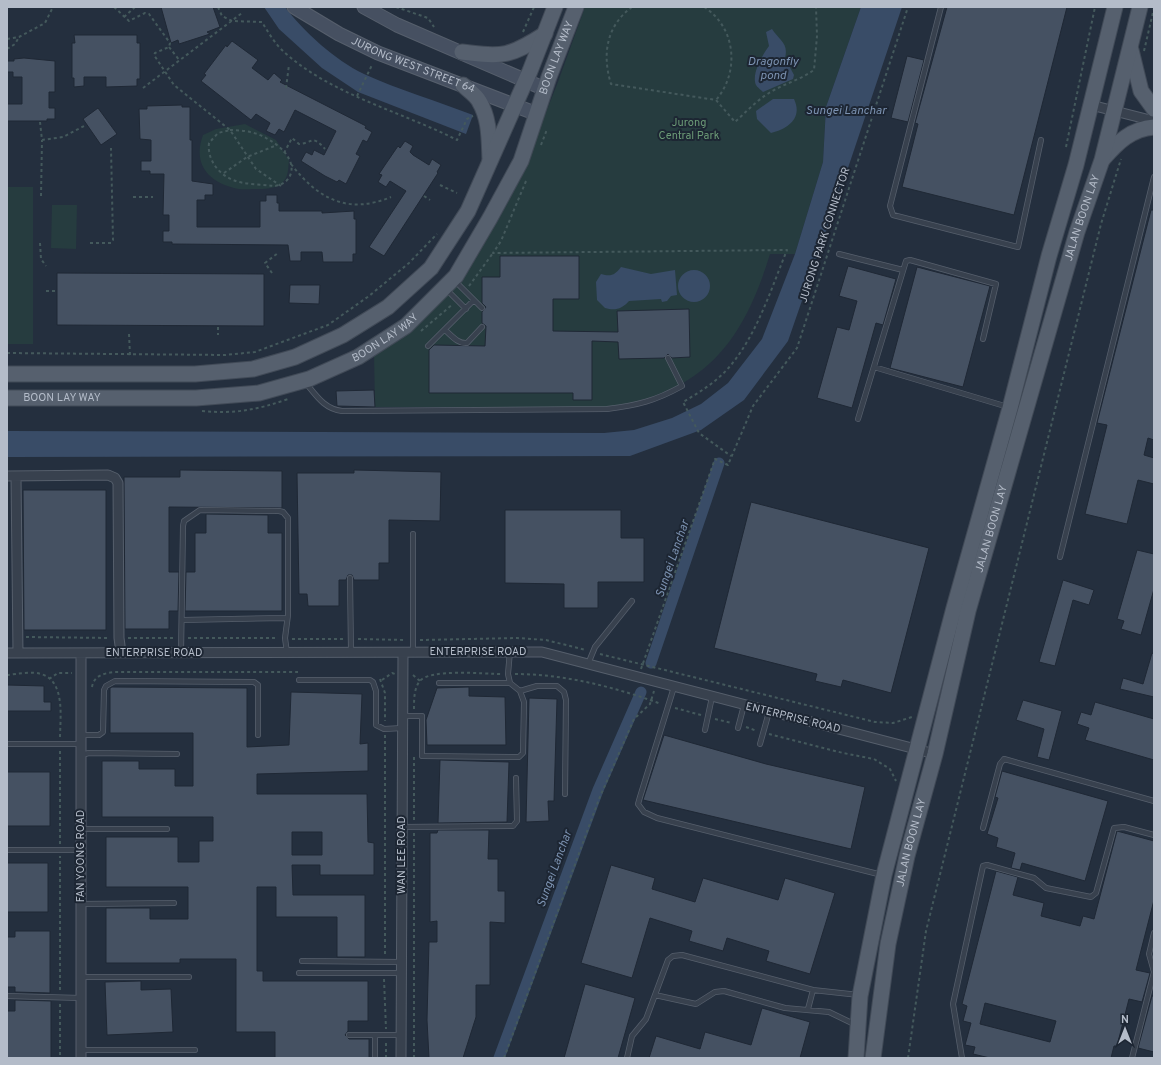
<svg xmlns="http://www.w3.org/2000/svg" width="1161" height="1065" font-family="Overpass,sans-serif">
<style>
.green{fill:#263c3f}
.water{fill:#394c67}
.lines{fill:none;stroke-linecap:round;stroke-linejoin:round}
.canal{stroke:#394c67;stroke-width:11}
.building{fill:#455162;stroke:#1f2835;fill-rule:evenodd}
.lane-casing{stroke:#565f6c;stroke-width:6}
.street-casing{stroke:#565f6c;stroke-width:11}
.secondary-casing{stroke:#565f6c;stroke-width:15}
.primary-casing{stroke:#414a57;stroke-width:17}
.path{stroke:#44595c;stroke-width:2;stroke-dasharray:3 3;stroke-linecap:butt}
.lane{stroke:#38414e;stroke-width:4.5}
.street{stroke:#38414e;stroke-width:9}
.secondary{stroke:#465061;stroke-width:13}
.primary{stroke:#56606e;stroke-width:15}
.labels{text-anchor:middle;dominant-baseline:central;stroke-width:4;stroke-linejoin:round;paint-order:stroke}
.street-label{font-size:11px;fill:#b4bcc9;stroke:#1d2633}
.park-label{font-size:11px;fill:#6b9a76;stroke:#1d2633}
.water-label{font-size:12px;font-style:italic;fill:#7c92b1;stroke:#1d2633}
</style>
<rect width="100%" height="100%" fill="#242f3e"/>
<path class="green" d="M585,7h276l-35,100 -3,55 -28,92h-25c-27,89 -67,140 -163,153h-232l-1,-54 37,-23 114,-165 33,-83z
M245,124l31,16 13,20c-1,8 0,17 -7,23 -6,6 -18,6 -27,6 -6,0 -15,1 -21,-1 -28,-7 -41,-26 -31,-53l13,-6z
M7,187h26v157h-26z
M52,205h25l-1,44 -25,-1z"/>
<path class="water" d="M264,7h21c19,25 50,53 79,67 35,16 73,27 109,41l-7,19 -108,-42 -36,-24 -43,-39z
M861,7h41l-52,155 -62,179 -44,59 -43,30 -71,26 -623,1v-26l597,2 30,-3 38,-12 29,-14 27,-21 34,-44 33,-85 28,-92 3,-55z
M772,29c7,11 17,14 13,29l9,17 -1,4 -30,13c-2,-2 -6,-5 -7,-7 -5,-11 7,-31 13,-39l-3,-14z
M773,99h21c9,19 -6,30 -23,34l-14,-14 -1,-8z
M621,267l30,7 24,-4 2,25 -6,1 -4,5 -5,1 -1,-3 -32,2c-7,8 -14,10 -24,7l-8,-8 -1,-18 5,-8c10,3 14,1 20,-7z
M678 286a16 16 0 1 1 32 0a16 16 0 1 1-32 0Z"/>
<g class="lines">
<path class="canal" d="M651,663l68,-200
M499,1058l99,-268 43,-98"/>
</g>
<path class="building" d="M161,7h52l7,20 -13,5 3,2 -31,10 -1,-4 -7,3z
M947,7h120l-53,208 -112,-28 16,-63 -3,-1z
M74,35h63v8h3v36h-3v7l-31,1v-10h-22v9l-10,1v-9h-2v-35h3z
M232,41l26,19 -6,8 16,12 6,-7 8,7 -2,2 86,44 -1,2 7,4 -5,10 -4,-2 -7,14 4,2 -14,28 -7,-4 -2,2 -12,-6 -24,-15 5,-9 6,3 2,-5 10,5 12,-24 -41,-21 -11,22 -5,-3 -4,6 -9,-4 4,-8 -14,-9 -5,6 -50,-39 5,-6 -2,-1 22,-29 1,2z
M907,56l17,4 -16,62 -17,-4z
M24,58l31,3v31h-6v16h6v11h-8v2h-40v-17h15v-27h-9v-5h-6v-11h7v-2z
M182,105v2h8v33h2v41l21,3v11h-8v5h-8v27h63v-26h6v-6h11v8h2v8h43v2l32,-2v8h2v35h-3v8h-30l-1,-10h-21v9h-11l-2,-16 -116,-1v-2h-9v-11h6v-16h-6l1,-41h-14v-3h-9v-10h10v-21l-11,-1 -1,-30h8v-3z
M98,108l19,26 -16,11 -18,-26z
M405,141l8,5 -3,6 3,3 16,10 3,-6 9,6 -4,7 1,1 -54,83 -15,-9 37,-56 -16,-10 -4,6 -8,-5 4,-7 -3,-1 6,-9 13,-19 2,2z
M1151,210h3v230l-6,-2 -4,17 10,3v26l-16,-4 -11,44 -42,-10 22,-89 -10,-2z
M500,256h79v43h-26v32l65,1 -1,-21 72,-2 1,48 -18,1 -4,-4 -4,4 -45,1 -1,-17 -26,-1v59h-19v-7h-144v-43l5,-5 51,1 1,-20 -4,-3v-11l4,-5 -4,-4v-26h18z
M848,266l48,13 -13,46 -7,-2 -24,85 -35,-10 20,-71 12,3 8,-29 -18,-5z
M917,267l73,19 -27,101 -73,-19z
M57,273l207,1v52l-207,-1z
M290,285h30l-1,19 -30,-1z
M374,390l1,17 -38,-1 -1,-15z
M180,470l102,1v37l-113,-1v65h10l-1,39h-9v18h-44l-1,-152h56z
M354,470l87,2 -1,49 -51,-1v43h-10v17h-25l-2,-5h-4l-2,5h-7v26h-31l-1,-12h-8l-2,-121h57z
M23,490h83v140h-82z
M751,502l178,46 -38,145 -48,-13 -2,7 -26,-6 2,-7 -103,-26z
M505,510h116v28h23v44h-46v26h-34v-24l-59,-1z
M206,514l62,1v18h14v78h-97l1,-39h9v-39h11z
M1137,550l17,4v35l-13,46 -20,-6 3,-8 -7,-2z
M1063,580l31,10 -5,15 -16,-5 -18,66 -16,-4z
M1152,653l2,1v43l-34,-8 3,-11 20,6z
M7,685l37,1v16h7v9h-44z
M112,687l135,1v59l42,-2 2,-53 71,2 -2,50 8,-1v28l-111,3v20h110l1,48 6,1v32h-54v-10h-28l1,30h72v62h-28v-40h-61v-30h-19v84h6v10h105v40h-20v10l-3,4 4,4h20v19h-94v-26h-39v-73h-56v4h-74v-55h44v11h38v-32h-82v-50h72v25h21v-21h14v-24h-111v-56h37v8h36v17h18v-53h-83v-45zM292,832h30v23h-30z
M469,687v9l36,1 1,48h-79l-1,-25 11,-32z
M529,698l28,1 -3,102h-6l1,20 -23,1z
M1023,700l39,11 -13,49 -12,-3 7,-28 -28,-9z
M1095,702l59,17v41l-69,-20 4,-12 -12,-4 4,-12 10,3z
M664,735l102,29 99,23 -14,62 -208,-49z
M440,760l69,2 -2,60 -69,1z
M1002,771l106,30 -23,80 -63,-18 -2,7 -9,-2 4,-15 -19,-6 2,-9 -11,-4 11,-36 -3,-1z
M7,772h43v54h-43z
M438,830h51l-1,29h10v32h7v32l-15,-1v63h-14v32l-13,41h-34l-2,-38 2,-78h8v-21l-7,1v-89h7z
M1117,831l37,10v59l-18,70 14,3 -8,29 -13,-3 -12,47h-3l-3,12h-121l-17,-4 2,-7 -10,-2 6,-22 -8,-2 4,-15 -5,-2 34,-133 22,6 -5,18 31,8 -3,13 39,10 3,-10 11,3zM985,1003l71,18 -6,21 -70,-18z
M7,863h41v49h-41z
M611,865l44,13 -3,11 43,13 8,-24 75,22 7,-22 50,15 -25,81 -44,-13 3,-10 -42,-13 -4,13 -34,-10 3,-10 -42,-13 -18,60 -51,-15z
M15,931h35v62l-35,-1v-5h-8v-50h8z
M141,981v9l30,-1 2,43 -66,3 -2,-53z
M585,984l50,14 -17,60h-54z
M1152,996h2v56l-16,-4z
M15,1000l36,1v57h-44v-47h8z
M762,1008l48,14 -10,36h-151l7,-22 44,13 5,-17 46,13z"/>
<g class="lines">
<defs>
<path id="lane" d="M941,7l-51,199 3,9 125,32 23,-107
M839,254l64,16
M454,280l28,28
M446,289l20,20
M445,330c7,6 13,14 22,13l15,-16
M428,346l46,-46
M874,367l134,40
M305,382c11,13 19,27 37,29l265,-2c31,-4 48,-8 75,-23l-14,-28
M858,419l48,-158 4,-1 86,24 -13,55
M413,534v119
M1060,557l94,-380
M350,578l1,74
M182,620l104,-2
M181,653l2,-127 1,-5 16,-11 79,1 4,1 5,6v97l-3,23 2,15
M588,664l7,-17 37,-46
M299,680h71l3,2 3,9v34l8,4 19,-1
M439,683h71
M674,687l-34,110 -2,7 6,8 13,6 225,57
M520,691l17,-5h20l7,6 2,8 -1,94
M403,716h19v40l97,1 4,-4 1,-51 -4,-11 -10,-8 -2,-9 2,-23
M738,728l6,-23
M705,730l7,-33
M81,735h18l4,-3 1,-42 2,-4 9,-5 139,1 4,3v50
M7,744h74
M760,744l9,-32
M81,755l8,-2 88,1
M402,827l111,-1 4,-5 -1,-43
M983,828l17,-64 4,-5 150,42
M81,829h86
M7,850h74
M81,904l93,-1
M302,961l99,1
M299,973h102
M81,977h108
M655,995l41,9 19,-12 9,-1 61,17 44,4 27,13
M7,996l74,2
M808,1009l5,-19
M349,1035h52
M375,1035v23
M81,1050h114
M627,1058l5,-22 14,-17 22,-59 5,-4 9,-1 131,35 46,5
M962,1058l-9,-54 30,-138 4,-1 47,13 12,10 45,9 5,-4 18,-65 10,-1 30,8
M1132,1058l22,-86 -5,-18 5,-21"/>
<path id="street" d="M1091,105l63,16
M7,476l101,-1 7,3 3,5 1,155 2,15
M16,476l2,177
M7,653l535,-1 393,102
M81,1058v-405
M401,1058l2,-405"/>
<g id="secondary">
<path id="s1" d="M294,7l45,27 39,19 159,61"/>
<path d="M364,7l33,18 148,64"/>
</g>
<g id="primary">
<path d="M1131,50l10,41 13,18"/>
<path d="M462,52c42,5 47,5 83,-18"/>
<path d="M463,85c5,5 13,10 16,16 11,18 10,39 11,59"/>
<path d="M1103,159c15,-17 28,-30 51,-32"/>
<path d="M7,374h188l58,-5 42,-12 48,-22 45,-28 43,-39 37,-57 62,-140 25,-64"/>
<path id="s2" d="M7,398h189l63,-5 50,-14 49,-22 48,-31 50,-50 34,-58 31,-57 28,-84 27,-70"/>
<path d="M856,1058l4,-62 24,-121 70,-267 56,-200 39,-152 27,-91 39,-158"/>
<path id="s3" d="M873,1058l15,-114 19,-88 28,-102 33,-143 109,-379 25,-72 38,-153"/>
</g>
</defs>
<use href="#lane" class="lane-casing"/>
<use href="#street" class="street-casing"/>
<use href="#secondary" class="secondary-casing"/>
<use href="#primary" class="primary-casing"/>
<path class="path" d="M114,7l15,14 16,-8 4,1 21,29 -1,4 -14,6 -1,2 20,30 56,45 26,39 25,17
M218,7l4,9 10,5 30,1c6,10 13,22 22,30 48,43 116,59 173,88l10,-21 6,-3
M396,7l32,11 6,9
M632,7c-26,19 -30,48 -21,77l105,16 19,22c11,-10 21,-21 34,-29 14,-9 31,-13 45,-23l3,-34 -1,-29
M704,7c32,20 36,65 12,93
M124,17l11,-10
M523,32l11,-25
M7,39l12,-2 26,-14 8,-16
M169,47l11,14
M7,49l8,-5 4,-7
M1144,51l10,-43
M143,88l99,-75
M286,88l3,-23
M357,96l15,-31
M40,122l2,18 21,-3 23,-12
M230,130c12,0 26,2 36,8 9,5 19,12 23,21 7,13 -1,26 -15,27 -13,-2 -29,-1 -41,-6 -15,-6 -26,-21 -24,-37l9,-10z
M541,145l5,-13 -2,-1
M1066,147l29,-140
M284,153l8,-15 7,6c14,-1 13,-10 26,5
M291,164c27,35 57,51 100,33
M224,173l23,-16 30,-12
M526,181l-25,60 -8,12 294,-3c-16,39 -29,82 -56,115 -13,16 -31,27 -48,37l16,31 32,23
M440,185l17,8
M41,196l1,-56
M424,196l6,4
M133,197h20
M40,243l1,16 5,7
M90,243h21l2,-3 -2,-92
M272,273l-7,-10 13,-10
M469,286l24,-33
M46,291h9
M218,327v8
M421,331l32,-27
M129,334l1,21
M7,353l218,2 30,-3 73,-27 41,-29 40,-33 28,-29
M202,411c33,3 55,-1 86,-12
M26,637l84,1
M128,638h46
M188,638h90
M292,639h52
M358,639l48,1
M420,640l97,-2 29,2 40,10
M600,654l275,68 18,1 19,-6
M641,669l74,-210 13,6 25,-59 44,-58 111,-341
M515,674c49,0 100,13 146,30
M7,675c10,-1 25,-4 34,-1 25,7 19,45 19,64
M413,675l7,6
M49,679l9,-6h14
M380,679l5,14v28
M382,680l10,-7 3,1
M92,687c2,-12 13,-14 23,-15h183
M675,708l26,7
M414,709c0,-10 0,-19 5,-27 9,-14 66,-8 82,-8
M715,719l17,4
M746,727l11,4
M769,734l74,19 31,6 16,10 6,12
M385,735v220
M414,757v64
M60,844v-94
M384,979l2,50
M60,990v-134
M60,1004v54
M386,1058v-17
M414,1058v-225
M504,1058l95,-259 35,-80 16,-15 4,-13
M908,1058l18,-127 175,-707 20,-65"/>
<use href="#lane" class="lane"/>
<use href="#street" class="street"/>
<use href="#secondary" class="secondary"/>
<use href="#primary" class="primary"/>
</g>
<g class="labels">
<g class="street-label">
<text stroke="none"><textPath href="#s2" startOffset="727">BOON LAY WAY</textPath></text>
<text stroke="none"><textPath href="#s1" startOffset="133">JURONG WEST STREET 64</textPath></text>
<text stroke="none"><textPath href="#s3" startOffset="867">JALAN BOON LAY</textPath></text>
<text transform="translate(825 235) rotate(-72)">JURONG PARK CONNECTOR</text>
<text stroke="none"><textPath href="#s2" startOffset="391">BOON LAY WAY</textPath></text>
<text stroke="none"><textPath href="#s2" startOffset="55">BOON LAY WAY</textPath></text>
<text stroke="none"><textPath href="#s3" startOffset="543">JALAN BOON LAY</textPath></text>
<text x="478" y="652">ENTERPRISE ROAD</text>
<text x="154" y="653">ENTERPRISE ROAD</text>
<text transform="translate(793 718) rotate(14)">ENTERPRISE ROAD</text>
<text stroke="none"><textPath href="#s3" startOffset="219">JALAN BOON LAY</textPath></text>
<text transform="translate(402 855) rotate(-90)">WAN LEE ROAD</text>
<text transform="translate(81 856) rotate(-90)">FAN YOONG ROAD</text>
</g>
<g class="park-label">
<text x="689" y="123">Jurong<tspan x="689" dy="13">Central Park</tspan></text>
</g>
<g class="water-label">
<text x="773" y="62">Dragonfly<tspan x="773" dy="14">pond</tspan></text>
<text x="846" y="111">Sungei Lanchar</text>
<text transform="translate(673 559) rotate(-71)">Sungei Lanchar</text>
<text transform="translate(555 869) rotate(-70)">Sungei Lanchar</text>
</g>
</g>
<rect width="1161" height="1065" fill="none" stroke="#b4bcc9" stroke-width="16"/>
<g transform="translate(1125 1029)" stroke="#1d2633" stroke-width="3" paint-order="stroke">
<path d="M0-3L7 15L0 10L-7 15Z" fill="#b4bcc9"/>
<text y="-6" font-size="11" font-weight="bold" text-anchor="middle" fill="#b4bcc9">N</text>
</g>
</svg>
